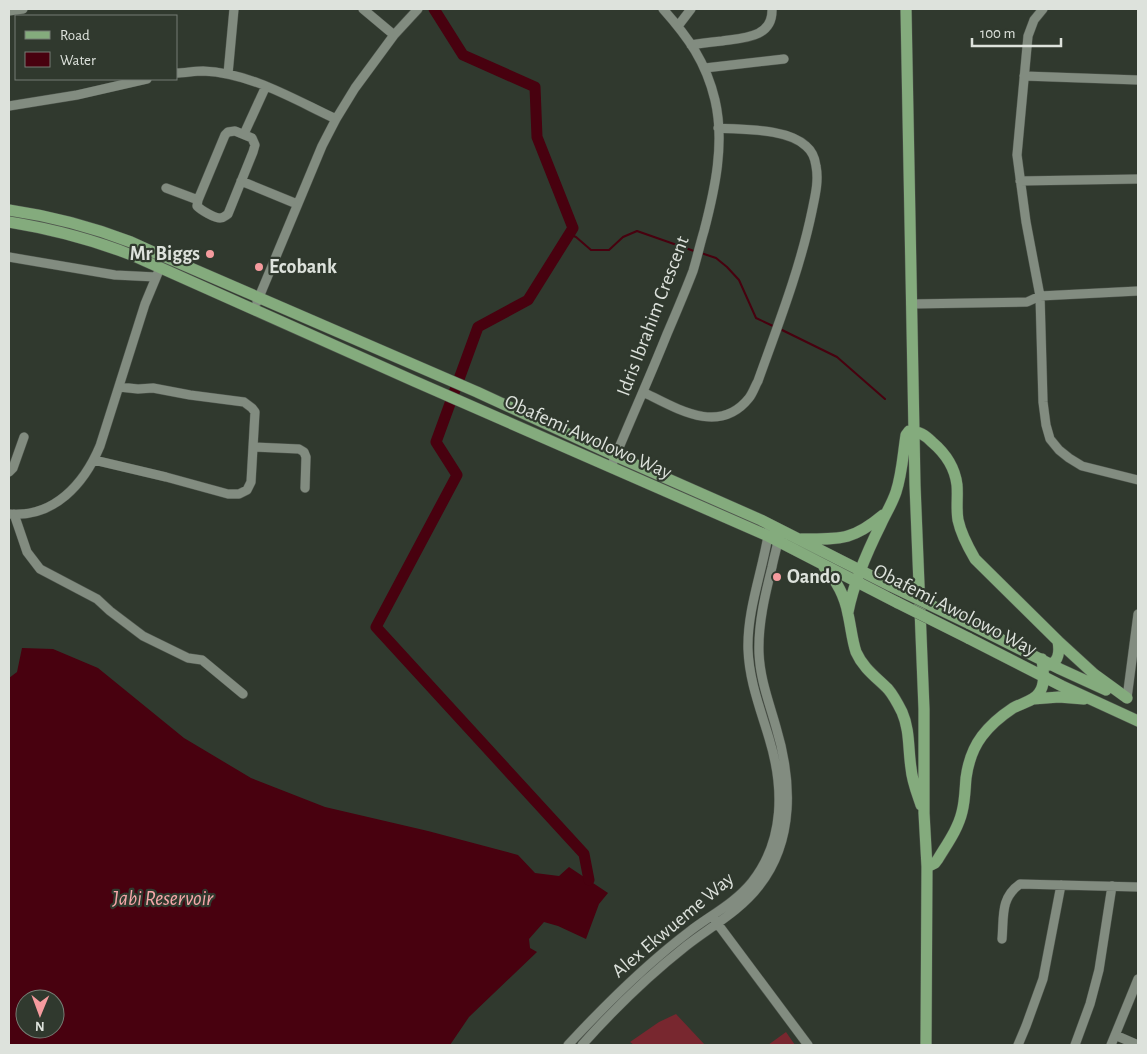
<svg xmlns="http://www.w3.org/2000/svg" width="1147" height="1054" font-family="'Alegreya Sans',sans-serif">
<style>
.green{fill:#78272f}
.water{fill:#48010f;fill-rule:evenodd}
.lines{fill:none;stroke-linecap:round;stroke-linejoin:round}
.stream{stroke:#48010f;stroke-width:2}
.river{stroke:#48010f;stroke-width:11}
.minor-casing{stroke:#4f564d;stroke-width:10}
.major-casing{stroke:#4f564d;stroke-width:12}
.minor{stroke:#828c80;stroke-width:9}
.major{stroke:#84ab7d;stroke-width:11}
.major-bridge-casing{stroke:#4f564d;stroke-width:12;stroke-linecap:butt}
.major-bridge{stroke:#84ab7d;stroke-width:11}
.poi-dot{fill:#f59b9e;stroke:#30392e;stroke-width:2}
.labels{text-anchor:middle;dominant-baseline:central;stroke-width:4.5;stroke-linejoin:round;paint-order:stroke}
.poi-label{font-size:20px;font-weight:bold;fill:#dde2dc;stroke:#30392e;text-anchor:start}
.street-label{font-size:20px;fill:#dde2dc;stroke:#30392e}
.water-label{font-size:21px;font-style:italic;fill:#f6a7a9;stroke:#30392e}
</style>
<rect width="100%" height="100%" fill="#30392e"/>
<path class="green" d="M676,1014l29,31h-71l-4,-3 29,-20z
M786,1032l9,13h-27z"/>
<path class="water" d="M22,648l31,1 45,19 86,70 67,40 74,29 103,24 90,24 17,18 24,3 10,-9 39,26 -9,11 -13,35 -28,-13 -14,-4 -15,17 1,9 7,4 -68,65 -19,28h-441v-367l8,-6zM25,999h30v30h-30z"/>
<g class="lines">
<path class="stream" d="M569,234l7,3 15,13h18l14,-13 14,-6 57,20
M701,253l15,5 11,9 12,13 17,38 17,8
M780,329l57,28 48,42"/>
<path class="river" d="M434,9l29,46 72,32 2,50 36,91 -45,72 -50,27 -42,115 21,33 -81,152 208,227 5,26"/>
<defs>
<path id="minor" d="M363,9l31,26
M1043,9l-9,11 -6,16 -11,119 9,67 14,74 3,106 3,23 4,14 9,11 10,8 13,8 56,14
M9,11l14,-2
M678,26l13,-17
M691,45c11,-2 21,-3 31,-4 21,-3 51,-3 50,-32
M705,68l79,-9
M176,73c9,0 18,-2 27,-2 48,2 90,28 133,48
M228,74l6,-65
M1024,76l114,4
M9,106l68,-11 70,-16
M235,131l17,7 3,7 -2,7 -25,62c-3,2 -4,4 -8,4 -6,0 -19,-8 -23,-12l1,-6 27,-65 3,-3z
M244,134l22,-48
M241,181l56,23
M1020,181l118,-2
M166,188l32,12
M9,257l106,18 41,2
M257,302l65,-156 14,-27 19,-31 39,-53 24,-26
M911,304l116,-2 13,-6 98,-5
M643,392c33,16 76,44 106,6 4,-5 6,-12 9,-17 20,-56 42,-112 54,-170 3,-15 7,-30 4,-45 -1,-8 -4,-15 -10,-20 -19,-18 -62,-16 -88,-18
M253,447l46,2 5,3 2,5 -1,31
M94,460l72,17 62,17h11l8,-4 4,-8 4,-70 -3,-4 -8,-6 -54,-7 -37,-7 -15,1 -19,-2
M611,467c18,-44 38,-88 56,-133 9,-21 18,-42 26,-63 4,-13 7,-27 11,-40 11,-42 21,-88 11,-131 -9,-38 -27,-63 -52,-91
M9,472l4,-4 11,-31
M9,514c45,4 75,-30 91,-68l45,-142 15,-36
M14,514l13,38 13,17 57,30 13,12 33,25 45,22 14,2 41,34
M1127,698l11,-84
M714,919l94,126
M1002,939c2,-22 -2,-41 18,-55l118,3
M1115,1035l23,10
M568,1045c38,-41 77,-80 122,-114 21,-16 45,-28 62,-49 33,-42 32,-95 17,-144 -9,-30 -20,-58 -21,-89 -1,-40 15,-79 21,-119
M582,1045c32,-36 66,-69 104,-99 24,-19 54,-35 73,-60 36,-46 33,-106 17,-159 -7,-25 -16,-48 -17,-74 -1,-29 6,-58 13,-86 2,-10 5,-20 7,-30
M1018,1045l8,-19 17,-47 18,-94
M1075,1045l15,-41 9,-34 13,-84
M1111,1045l27,-66"/>
<path id="major" d="M906,9l9,476 9,224v104l3,54 -1,178
M9,210c41,6 83,17 122,32 11,5 21,10 32,14l314,136 139,64 145,64 130,66
M9,222c43,7 85,18 125,34l280,125 354,155 130,67
M801,539c39,0 51,2 82,-24
M824,567c12,13 21,30 24,47 3,13 4,26 8,38 7,16 20,25 32,37 6,7 10,15 14,23 8,18 6,37 9,56 1,13 6,25 10,37
M848,612c6,-31 19,-60 33,-88 5,-11 11,-20 15,-32 6,-18 7,-38 10,-57l3,-4c10,0 16,4 23,11 13,11 23,26 25,43 1,11 -1,24 1,35 3,14 10,27 17,39l83,82 36,33 33,24
M968,623l92,46 46,21
M968,638l94,48 76,35
M1046,666c13,-3 14,-13 12,-25
M1033,699l26,-2 25,2
M927,867l8,-4 3,-4c9,-15 20,-30 24,-47 3,-11 3,-23 4,-34 2,-15 7,-30 16,-42 9,-12 19,-20 31,-28 9,-5 21,-7 26,-15 7,-9 4,-23 3,-34"/>
</defs>
<use href="#minor" class="minor-casing"/>
<use href="#major" class="major-casing"/>
<use href="#minor" class="minor"/>
<use href="#major" class="major"/>
<defs>
<path id="major-bridge" d="M891,586l77,37
M898,603l70,35"/>
</defs>
<use href="#major-bridge" class="major-bridge-casing"/>
<use href="#major-bridge" class="major-bridge"/>
</g>
<g class="poi-dot">
<circle cx="210" cy="254" r="5"/>
<circle cx="259" cy="267" r="5"/>
<circle cx="777" cy="577" r="5"/>
</g>
<g class="labels">
<g class="poi-label">
<text x="200" y="254" text-anchor="end">Mr Biggs</text>
<text x="269" y="267">Ecobank</text>
<text x="787" y="577">Oando</text>
</g>
<g class="street-label">
<text transform="translate(653 316) rotate(-69)">Idris Ibrahim Crescent</text>
<text transform="translate(588 437) rotate(24)">Obafemi Awolowo Way</text>
<text transform="translate(955 610) rotate(27)">Obafemi Awolowo Way</text>
<text transform="translate(673 925) rotate(-40)">Alex Ekwueme Way</text>
</g>
<g class="water-label">
<text x="163" y="898">Jabi Reservoir</text>
</g>
</g>
<rect width="1147" height="1054" fill="none" stroke="#dde2dc" stroke-width="20"/>
<rect x="15" y="15" width="162" height="65" fill="#30392e" stroke="#757d74"/>
<rect x="25" y="31" width="25" height="8" fill="#84ab7d" stroke="#757d74"/>
<text x="60" y="40" font-size="15" fill="#dde2dc">Road</text>
<rect x="25" y="52" width="25" height="15" fill="#48010f" stroke="#757d74"/>
<text x="60" y="65" font-size="15" fill="#dde2dc">Water</text>
<g transform="translate(40 1014) rotate(181)"><circle r="24" fill="#30392e" stroke="#757d74"/>
<path d="M0-4L9 19L0 12L-9 19Z" fill="#f59b9e"/>
<text y="-8" font-size="14" font-weight="bold" text-anchor="middle" fill="#dde2dc">N</text>
</g>
<path d="M972 38v8h89v-8" fill="none" stroke="#dde2dc" stroke-width="2.5"/>
<text x="980" y="38" font-size="15" fill="#dde2dc" stroke="#30392e" stroke-width="4" paint-order="stroke">100 m</text>
</svg>
